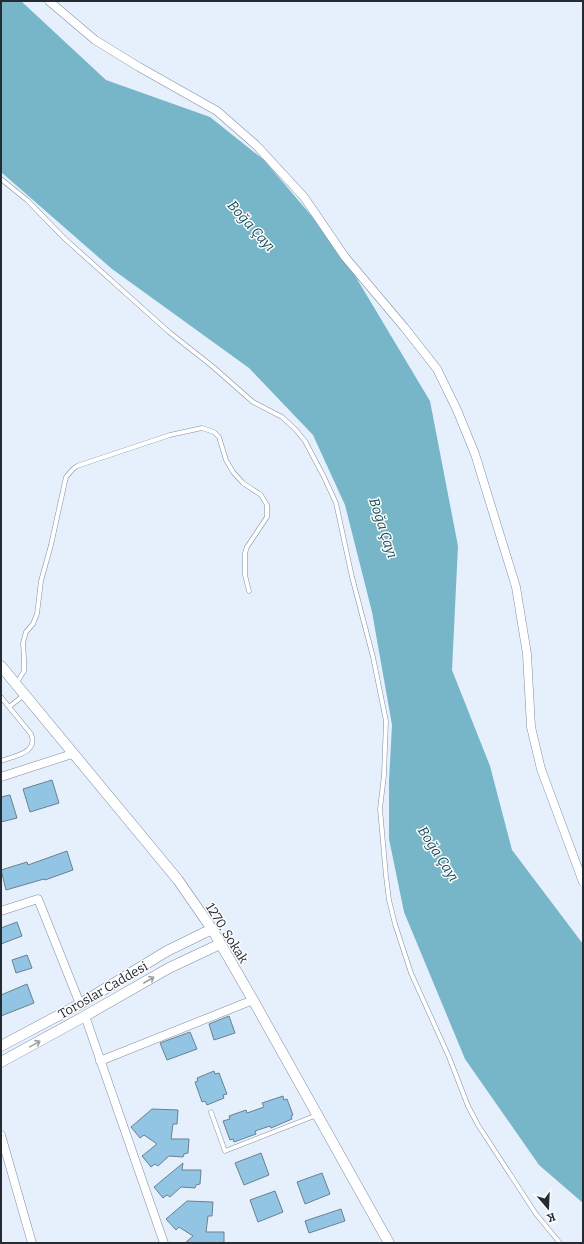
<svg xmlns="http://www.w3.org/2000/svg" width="584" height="1244" font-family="Bitter,serif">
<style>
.water{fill:#76b6c8}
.building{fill:#92c4e4;stroke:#6b818f}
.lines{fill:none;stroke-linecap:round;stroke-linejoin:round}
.service-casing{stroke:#808ea2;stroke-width:5}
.minor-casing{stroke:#808ea2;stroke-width:9}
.tertiary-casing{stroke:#808ea2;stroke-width:11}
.service{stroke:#fff;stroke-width:4}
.minor{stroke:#fff;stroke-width:8}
.tertiary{stroke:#fff;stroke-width:10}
.oneway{stroke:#9da0a3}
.labels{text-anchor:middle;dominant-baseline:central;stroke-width:3;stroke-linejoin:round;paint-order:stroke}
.street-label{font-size:13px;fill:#252b33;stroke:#fcfcfc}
.water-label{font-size:14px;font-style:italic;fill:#164d5a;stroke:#fcfcfc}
</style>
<rect width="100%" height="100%" fill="#e6f0fd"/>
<path class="water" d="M1,1h20l85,79 104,37 54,43 57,67 30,42 79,132 28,145 -6,124 38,96 22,84 71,94v259l-44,-38 -74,-106 -61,-147 -15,-73v-58l3,-56 -20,-113 -27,-107 -32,-70 -64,-67 -137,-99 -111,-97z"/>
<path class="building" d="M52,780l7,23 -29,9 -7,-23z
M10,795l7,23 -16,4v-25z
M67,851l6,19 -28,10 -1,-1 -38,11 -5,-20 26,-8 1,3z
M17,922l5,14 -21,8v-16z
M27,955l5,13 -16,5 -4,-13z
M27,984l7,19 -33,13v-21z
M229,1016l6,17 -21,7 -5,-16z
M190,1032l7,17 -30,11 -7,-17z
M214,1071l1,3 4,-1 8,21 -4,1 1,3 -17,7 -2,-4 -3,1 -7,-20 3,-1 -1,-3z
M283,1096l1,4 3,-1 6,16 -2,1 1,3 -21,9 -1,-2 -15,5 1,3 -22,8 -1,-3 -3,1 -7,-19 7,-2 -1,-3 17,-6 1,3 17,-6 -2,-4z
M152,1109l26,1 -1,14h-4l-2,15h18l-1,14 -4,1 -1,3 -14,-1 -11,10 -3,-2 -4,3 -9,-11 15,-12 -13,-9 -4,3 -9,-11z
M261,1153l8,22 -25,10 -9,-22z
M183,1163l-1,7h19l-1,14 -4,1 -1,3 -14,-1 -11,10 -3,-2 -4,3 -9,-11z
M322,1173l8,21 -25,10 -8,-22z
M275,1191l8,21 -25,10 -8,-22z
M187,1201l26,1 -1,14h-4l-2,16h18v11h-39l8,-7 -14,-9 -3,3 -10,-11z
M341,1209l4,12 -36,12 -4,-12z"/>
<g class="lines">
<defs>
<path id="service" d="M1,179l26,21 37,38 105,94 43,34 41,36 29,15 13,12 10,12 19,36 12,26 16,74 21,80 13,64 -2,54 -4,34 6,67 3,24 6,24 16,49 38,84 19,49 10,19 58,89 24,29
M16,684l8,-13v-12l-1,-16 3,-11 7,-8 4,-10 4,-33 10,-36 15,-68 7,-8 4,-3 93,-31 32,-7 12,4 5,5 7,23 7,12 10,11 18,12 6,10v12l-20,30 -2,6v22l4,16
M1,697l30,37c8,19 -17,22 -30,27
M9,707l15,-12
M211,1112l14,39 92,-36"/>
<path id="minor" d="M49,1l46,39 44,27 78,44 39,34 48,52 41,60 59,70 33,42 20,41 18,44 41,133 11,67 4,73 10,42 42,113
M1,777l71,-23
M1,911l37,-12 42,105
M85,1016l79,227
M100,1061l153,-61
M1,1135l31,108"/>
<path id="tertiary" d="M1,666l177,214 34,49 41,71 136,243
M1,1046l79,-42 87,-53 45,-22
M1,1062l84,-46 84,-48 51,-24"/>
</defs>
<use href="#service" class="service-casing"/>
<use href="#minor" class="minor-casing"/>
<use href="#tertiary" class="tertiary-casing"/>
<use href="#service" class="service"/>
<use href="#minor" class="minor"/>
<use href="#tertiary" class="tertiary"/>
</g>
<defs><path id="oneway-shaft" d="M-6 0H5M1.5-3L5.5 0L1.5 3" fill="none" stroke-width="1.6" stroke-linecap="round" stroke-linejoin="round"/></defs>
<g class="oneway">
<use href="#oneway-shaft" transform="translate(149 980) rotate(-30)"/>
<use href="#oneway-shaft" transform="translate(35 1044) rotate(-29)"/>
</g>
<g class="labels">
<g class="street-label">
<text transform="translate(227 933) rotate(58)">1270. Sokak</text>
<text transform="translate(103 990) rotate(-30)">Toroslar Caddesi</text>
</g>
<g class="water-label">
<text transform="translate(251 226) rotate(48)">Boğa Çayı</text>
<text transform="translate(383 528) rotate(72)">Boğa Çayı</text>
<text transform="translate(438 854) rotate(57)">Boğa Çayı</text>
</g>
</g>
<rect width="584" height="1244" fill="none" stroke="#252b33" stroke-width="4"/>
<g transform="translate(548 1208) rotate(161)" stroke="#fcfcfc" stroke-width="3" paint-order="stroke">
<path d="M0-3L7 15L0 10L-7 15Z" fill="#252b33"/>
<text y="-6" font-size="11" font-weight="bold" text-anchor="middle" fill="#252b33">K</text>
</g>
</svg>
